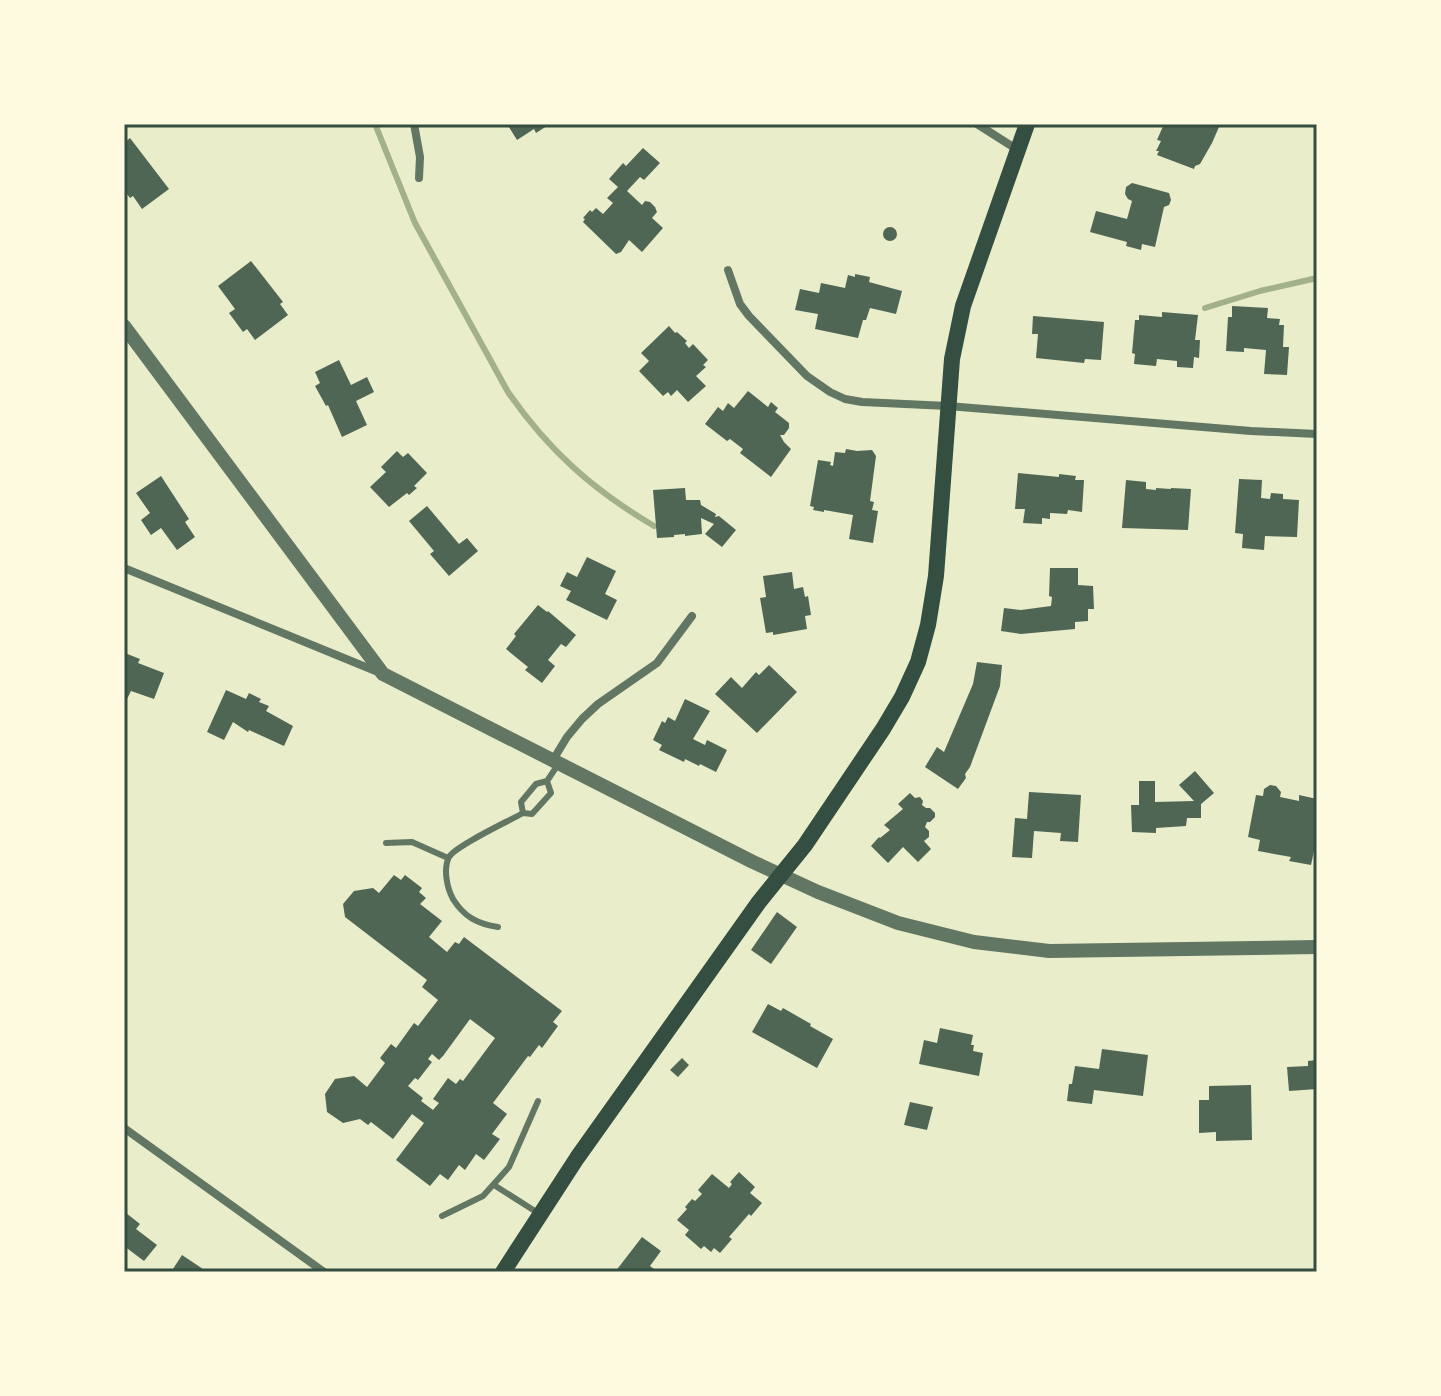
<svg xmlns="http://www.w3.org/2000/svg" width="1441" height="1396" font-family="'Noto Sans',sans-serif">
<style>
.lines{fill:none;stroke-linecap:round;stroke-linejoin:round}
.stream{stroke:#a3b18a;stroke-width:6}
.building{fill:#4f6655;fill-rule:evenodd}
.service{stroke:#617663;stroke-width:6}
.minor{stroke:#617663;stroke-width:8}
.tertiary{stroke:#617663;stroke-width:14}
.secondary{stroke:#344e41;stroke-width:16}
.neatline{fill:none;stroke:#344e41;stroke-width:3}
</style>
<rect width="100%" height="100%" fill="#e9edc9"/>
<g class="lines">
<path class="stream" d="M375,124l40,99 93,169c40,58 85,98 146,134
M1205,308l55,-17 57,-13"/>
</g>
<path class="building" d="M507,124h38l2,2 -11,7 -2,-4 -17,11z
M1164,124h48l7,3 -7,16 -12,21 -5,2 -1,3 -37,-14 2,-4h-3l5,-10 -4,-1z
M130,138l39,51 -27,20 -9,-13 -3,2 -6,-8v-47z
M643,148l17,15 -16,17 -4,-3 -13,14 15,14 3,-4 5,1 5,5 2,5 -5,6 11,10 -21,24 -13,-12 -8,12 -5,2 -33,-32 2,-3 -2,-1 7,-8 2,2 4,-4 7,6 10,-11 -6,-5 11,-11 -9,-8 14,-16 3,3z
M1132,183l37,10 2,7 -2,5 -5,2 -9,40 -13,-3 -1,6 -15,-4 1,-4 -37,-10 6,-21 31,8 5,-18 -4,-2 -3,-5 1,-7z
M883 234a7 7 0 1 1 14 0a7 7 0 1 1-14 0Z
M251,261l32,41 -3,2 8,11 -33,25 -8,-11 -4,3 -14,-19 6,-4 -17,-23z
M855,274l15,3 -1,5 33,9 -6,23 -26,-6 -4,12h-3l-5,18 -43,-9 3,-15 -23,-4 5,-21 19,4 2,-10 24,5 3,-13 7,2z
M1232,306l36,2 -1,10 13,1 -1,6h5l-1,22h6l-2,28 -23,-1 2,-24 -22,-2v4l-18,-1 2,-34h4z
M1162,312l36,3 -3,25h5l-1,18 -5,-1 -1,11 -16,-1v-6l-20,-2 -1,7 -22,-2 1,-10 -3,-1 3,-33h4v-5l23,2z
M1033,316l71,6 -3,38 -16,-1 -1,4 -48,-5 2,-24h-6z
M669,326l6,7 2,-1 10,9 -2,2 4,5 4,-4 15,16 -5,5 3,2 -10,9 10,10 -18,16 -11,-12 -6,6 -3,-4 -5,4 -24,-25 10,-10 -8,-8z
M339,360l12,25 16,-8 7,15 -18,9 11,24 -25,12 -14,-32 -2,1 -11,-20 5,-3 -5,-11z
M748,391l20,16 3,-5 7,6 -3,4 14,11v5l-5,7h-4l4,7 7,7 -20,28 -31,-24 3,-4 -13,-10 -3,2 -22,-17 13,-17 5,4 5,-8 6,5z
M846,449l11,2 15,-1 4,6 -6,45 4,1 -2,8 6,1 -5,32 -24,-4 4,-24 -29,-5v2l-11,-2 1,-3 -4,-1 8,-46 13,2 -1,3 3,1 2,-14 10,1z
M397,451l6,6 5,-4 19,20 -13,13 3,2 -8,7 -2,-2 -18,14 -19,-20 16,-15 -5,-5z
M1018,473l41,4v-3l17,2 -1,4h9l-2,32 -14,-2 -1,4 -17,-1v6l-8,-1v6l-19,-1 2,-14h-10z
M161,476l28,43 -4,3 10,15 -18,13 -16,-22 -10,7 -10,-15 9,-7 -14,-20z
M1239,479l23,1 -1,18 9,1 1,-6 12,1v5l16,1 -2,37 -32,-1 -1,14 -22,-2 1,-14 -8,-1z
M1126,480l20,2v7l10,1v-2l15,1v-1l20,1 -3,41 -66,-2z
M685,488l1,12h14l1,5 15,9 -1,3 4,-1 17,14 -14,17 -17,-13 9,-10 -13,-6 1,16 -17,2v-2l-11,1v2l-17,1 -4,-48z
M427,506l32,38 8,-6 11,13 -29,25 -19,-22 4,-3 -25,-30z
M587,557l29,14 -11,23 12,6 -10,20 -41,-20 5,-9 -11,-5 7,-14 10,5z
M1050,568h28v17l15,1 1,23h-6v12l-13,1v7l-54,5 -20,-3 3,-23 17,2 30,-4 1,-9 -3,-1z
M792,572l2,17 9,-2 2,10 3,-1 3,19 -6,1 2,13 -34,6v-3l-7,1 -6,-35 6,-1 -3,-21z
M538,605l9,7 1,-1 28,24 -10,12 -5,-3 -13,16 7,6 -13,17 -17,-13 3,-3 -22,-18 10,-13 -2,-2z
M125,653l15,6 -2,4 26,10 -10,26 -23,-8 -5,10 -2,-1z
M977,662l25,3 -2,21 -30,81 -5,7 1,4 -8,11 -33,-22 12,-20 7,5 29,-68z
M769,665l28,27 -40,41 -42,-39 16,-17 11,11 14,-16 3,3z
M226,690l20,9 3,-6 12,6 -2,3 10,4 -3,5 27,15 -9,20 -35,-16 -1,2 -15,-10 -9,18 -17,-8z
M685,699l25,12 -17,28 12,6 2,-5 20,10 -11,22 -16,-8 -1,2 -14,-7 -1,3 -25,-12 3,-5 -9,-5 9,-19 3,2 3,-6 7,4z
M1195,771l19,22 -13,11v14h-14l-1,8 -30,2v5l-24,-1 -1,-27h8v-24h16v21l39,-1 -15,-16z
M1270,785l6,1 5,6 -1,5 19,4v-6l18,4v38l-6,28 -22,-4 2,-4 -33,-6 2,-11 -12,-3 8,-42 7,1 1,-7z
M1029,792l52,3 -3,47 -18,-1 1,-8 -27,-2 -2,27 -20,-1 3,-39 12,1z
M910,793l5,5 5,-1 3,4 -1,4 4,3h4l5,5v4l-5,5h-3l-2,5 4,4v6l-5,4 7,8 -13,13 -15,-15 -15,16 -17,-17 8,-9 1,1 10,-8 -6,-5 19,-16 -5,-5z
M394,875l7,5 4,-5 17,13 -3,4 7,6 -6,6 22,17 -13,16 18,15 8,-10 4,2 5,-7 98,74 -9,11 5,4 -16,22 -3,-3 -9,12 -2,-1 -35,47 14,11 -15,20 8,5 -16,21 -8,-6 -11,16 -6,-5 -11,15 -8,-6 -10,12 -34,-26 28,-37 -12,-9 -19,25 -22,-17 -3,3 -8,-6 -17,4 -16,-11 -2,-18 10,-15 19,-3 13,11 18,-24 -5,-5 11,-14 5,4 18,-25 4,3 20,-26 -16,-13 5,-7 -82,-63 -2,-13 11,-13 19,-3 6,5zM470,1019l25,19 -32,43 -3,-2 -4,5 -8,-6 -15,21 6,4 -6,7 -12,-9 2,-3 -15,-12 7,-8 3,2 14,-18 -4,-3 4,-5 7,6 4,-4z
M777,912l20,15 -26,37 -20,-14z
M768,1004l13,7 2,-3 28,16 -1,2 23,13 -16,29 -65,-36z
M940,1028l33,7 -2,10h3l-1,6 10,2 -4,23 -60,-12 5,-24 13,3z
M1102,1049l46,6 -5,41 -49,-6 -2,14 -25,-3 2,-17h3l3,-18 24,3z
M682,1058l7,7 -11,12 -8,-7z
M1317,1060v29l-28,2 -2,-24 21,-1v-5z
M1251,1085l1,55 -36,1v-9l-17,1v-33h10v-14z
M910,1102l23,5 -6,23 -23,-5z
M739,1172l16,15 -5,6 12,10 -11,13 -2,-2 -20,23 3,2 -12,14 -6,-5 -3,4 -7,-6 -3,3 -16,-14 4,-5 -12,-10 10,-11 -2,-2 7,-8 3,2 7,-7 -4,-4 14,-16 17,14 3,-4 -2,-2z
M126,1213l14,11 -4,5 21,16 -13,16 -20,-15v-30z
M642,1237l19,14 -11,15 4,3 -2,3h-37z
M182,1255l21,14 -2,3h-30z"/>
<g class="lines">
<path class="service" d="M523,813l-2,-11 15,-18 11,-3 12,-18
M386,843l26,-1 36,16
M498,927c-20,-3 -34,-10 -45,-28 -6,-11 -10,-30 -4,-42 6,-11 60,-36 74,-44l9,1 19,-21 -4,-12
M494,1185l44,28
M442,1216l41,-20 26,-29 29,-66"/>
<path class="minor" d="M414,124l6,33 -1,21
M977,124l41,26
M728,270l12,34 9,12 58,60 23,16 15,7 17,3 86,4 303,25 66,3
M124,568l254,104
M553,760l14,-23 15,-18 16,-15 59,-41 35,-47
M124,1128l200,144"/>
<path class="tertiary" d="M124,326l259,348 370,188 65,30 80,31 76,19 75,9 268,-4"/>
<path class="secondary" d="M503,1272l74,-114 182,-256 46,-57 78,-116 19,-32 16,-35 10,-37 8,-49 16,-217 11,-53 64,-182"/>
</g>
<rect width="1441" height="1396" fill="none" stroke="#fefae0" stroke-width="252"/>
<rect x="126" y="126" width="1189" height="1144" class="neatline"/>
</svg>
